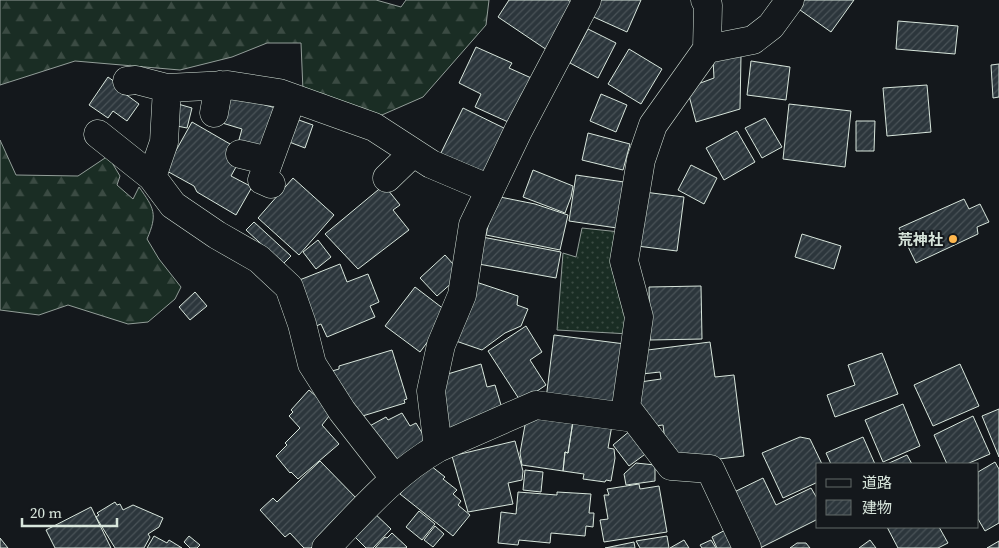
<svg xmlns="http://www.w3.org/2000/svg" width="999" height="548" font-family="'Source Serif 4','Noto Sans JP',serif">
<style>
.grass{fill:url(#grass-dots);stroke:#939e99}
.forest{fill:url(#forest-firs);stroke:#939e99}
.building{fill:url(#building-hatch);stroke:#d8e6dc}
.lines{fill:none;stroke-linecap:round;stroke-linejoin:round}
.street-casing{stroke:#d8e6dc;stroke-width:29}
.street{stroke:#14181c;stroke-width:28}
.poi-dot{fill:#ffb74d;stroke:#14181c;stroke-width:2}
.labels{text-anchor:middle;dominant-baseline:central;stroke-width:4;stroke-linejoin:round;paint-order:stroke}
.poi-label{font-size:15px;font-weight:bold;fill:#d8e6dc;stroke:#14181c;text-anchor:end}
</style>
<defs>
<pattern id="grass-dots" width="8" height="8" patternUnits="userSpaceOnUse" patternTransform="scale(1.25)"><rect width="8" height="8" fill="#1a2d24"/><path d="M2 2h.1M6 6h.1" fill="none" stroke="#3b4b43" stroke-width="1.8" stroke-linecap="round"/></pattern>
<pattern id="forest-firs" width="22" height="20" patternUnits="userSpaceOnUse" patternTransform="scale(1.25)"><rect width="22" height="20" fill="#1a2d24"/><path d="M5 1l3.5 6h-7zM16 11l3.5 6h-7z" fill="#3b4b43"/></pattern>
<pattern id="building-hatch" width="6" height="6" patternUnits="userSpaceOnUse" patternTransform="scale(1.25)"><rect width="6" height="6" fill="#2c363c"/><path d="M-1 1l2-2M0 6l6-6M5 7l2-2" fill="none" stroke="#4a5358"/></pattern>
</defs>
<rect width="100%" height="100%" fill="#14181c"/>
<path class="grass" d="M582,228l38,4 10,102 -73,-4 6,-77 13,4z"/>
<path class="forest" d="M0,0h376l25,7 5,-7h83l-3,25 -63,72 -48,21 -72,-27 -2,-48h-34l-35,14 -52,13 -105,-9 -75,24z
M0,140l16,35 62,1 30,-20 12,20 -3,9 16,14 6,-12c15,21 19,27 8,52l12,20 22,28 -6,12 -27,23 -20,2 -60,-19 -29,10 -39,-5z"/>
<path class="building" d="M509,0h59l9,6 -30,44 -49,-33z
M593,0h48l-14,32 -40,-18z
M797,0h57l-23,32 -38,-27z
M898,21l60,5 -3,28 -59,-5z
M588,29l28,14 -18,35 -28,-15z
M476,47l36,16 -3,5 29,13 -21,45 -42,-19 6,-13 -22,-11z
M629,49l33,20 -21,35 -33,-20z
M741,56l-1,53 -44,13 -9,-34 27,-10 -1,-19z
M751,61l39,6 -4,33 -39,-5z
M999,64v33l-6,1 -2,-33z
M108,77l18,13 -2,3 15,11 -12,17 -14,-10 -5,7 -19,-13z
M927,85l4,47 -44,4 -4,-48z
M227,94l52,15 -13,46 -29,-8 5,-18 -23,-7z
M601,94l26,11 -11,27 -26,-11z
M178,104l14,4 -5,20 -15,-3z
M789,104l62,7 -6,56 -62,-8z
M463,108l47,23 -25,51 -47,-23z
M293,118l20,7 -8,23 -21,-8z
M765,118l17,29 -20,11 -17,-30z
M856,121h19l-1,30h-18z
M192,122l45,26 -8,14 7,5 -5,9 21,11 -16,28 -39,-23 -3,-6 -29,-16z
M737,131l18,31 -31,18 -18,-32z
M588,133l42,11 -7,26 -41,-10z
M691,165l26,13 -13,26 -26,-14z
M533,170l40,16 -2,11 -6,16 -42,-16z
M576,175l48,7 -7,46 -48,-7z
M293,178l41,37 -35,40 -41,-37z
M384,185l16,20 -7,5 16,20 -51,39 -33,-35z
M644,192l40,5 -7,54 -40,-5z
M495,196l40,8 33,11 -8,35 -74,-15z
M964,199l5,10 11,-5 9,18 -12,5 1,7 -62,29 -17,-35z
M254,222l37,34 -8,8 -37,-34z
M802,234l39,12 -7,23 -39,-12z
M477,236l84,16 -5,26 -83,-15z
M318,240l13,17 -15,12 -13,-17z
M445,255l17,19 -25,22 -17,-18z
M340,264l7,18 21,-8 11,28 -9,4 5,11 -48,20 -6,-13 -5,2 -19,-45z
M473,281l45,15 -1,9 11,4 -7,17 -16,7 -23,17 -29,-10z
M701,286l1,53 -52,1 -1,-53z
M415,287l34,26 -29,39 -35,-26z
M195,292l12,14 -17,14 -11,-13z
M526,326l16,26 -12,8 16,25 -25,17 -33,-51z
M554,335l71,9 -8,64 -71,-9z
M710,342l5,35 19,-2 10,81 -67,8 -11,-15 -3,-24 -17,2 -11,-27 5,-18 21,-3 -1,-7 -18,2 -2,-23z
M392,350l15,49 -3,1 1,3 -49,15 -24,-47 7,-2v-3z
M882,353l16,41 -63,23 -8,-22 28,-10 -7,-20z
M481,364l6,23 8,-2 9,30 -56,16 -7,-55z
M960,364l19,42 -46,20 -19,-41z
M309,390l24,21 -11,14 17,19 -41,35 -7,-7 -1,1 -14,-17 11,-11 -2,-2 15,-15 -11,-12 4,-4 -2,-2z
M903,404l17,42 -37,16 -18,-42z
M999,409v48l-17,-41z
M402,413l8,13 6,-3 11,18 -38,26 -23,-39 20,-11 2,3z
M527,414l46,7 -5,32 -3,-1 -2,19 -41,-6 -2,-12z
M973,416l17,38 -23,10h-20l-13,-29z
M573,421l39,4 -4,23 6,1 1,9 -4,23 -5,-1 -1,2 -22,-3 1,-5 -21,-3 2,-19 3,1z
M631,430l17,22 -19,14 -16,-21z
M800,437l10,2 12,25h-4v18l-35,16 -21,-45z
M863,437l12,27h-44l-5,-11z
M515,441l8,30 -1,9 -14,3 5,21 -45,8 -16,-56z
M907,455l5,9h-25z
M320,461l40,41 -49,46h-7l-14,-15 -5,4 -25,-27 13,-12 4,4z
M426,462l19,15 -2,2 14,11 -4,4 8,7 -3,4 12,10 -17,21 -53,-42z
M995,462l4,7v54l-14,8 -7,-12v-47z
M636,463l19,2v16l-29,4 -2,-11z
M525,470l18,2 -2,20 -18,-2z
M763,478l13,27 35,-17 7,12v19l-58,29 -30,-54z
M639,484l1,5 19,-3 8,46 -63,10 -4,-22 8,-1 -4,-24h5l-2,-6z
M518,492l39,3v-3l34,2 -2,19h5l-1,14 -7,-1 -1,10 -34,-3 -1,10 -31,-3 -1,5 -20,-2 3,-31 15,2z
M115,502l2,3 3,-1 3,6 10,-5 30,13 -4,9 -11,7 2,3 -6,11h-29l-19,-31 3,-2 -2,-2z
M91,507l20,41h-56l-9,-18z
M372,511l19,18 -18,19h-7l-15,-15z
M419,511l16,13 -13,16 -16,-13z
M435,526l9,8 -11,13 -9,-7z
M731,527l11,21h-25l-5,-11z
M887,527h52l9,16 -10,5h-40z
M392,533l15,14 -1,1h-31l10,-11 2,1z
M154,536l13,7 2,-3 13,8h-35z
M189,536l11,9 -3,3h-7l-6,-6z
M667,536l2,12h-29l-4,-7z
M0,538l8,10h-8z
M684,540l5,8h-19z
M711,540l5,8h-14l-2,-3z
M870,540l6,8h-17z
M999,541v7h-12z
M634,542l1,6h-30z
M797,543h9l4,5h-20z"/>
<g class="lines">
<defs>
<path id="street" d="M705,0l3,5 -1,44 -54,76 -12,35 -17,101 15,56 -13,90 45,59 39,3 37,79
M707,49l46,-9 18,-14 19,-26
M127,81l9,-1 31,8 61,-3 51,8 95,34 57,37 59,25
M214,113l5,-28
M98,134l54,43 21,28 44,30 42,24 30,28 13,37 10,40 30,47 53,68
M240,154l29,7
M152,177l12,-35 3,-54
M387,178l26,-25
M271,184l-9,-4 30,-82
M438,448l98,-43 98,13
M326,548c35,-36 68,-75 112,-100l-7,-57 10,-46 21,-50 11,-70 45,-94 69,-131"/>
</defs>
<use href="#street" class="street-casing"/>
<use href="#street" class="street"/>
</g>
<circle class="poi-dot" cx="953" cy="239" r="5"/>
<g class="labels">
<g class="poi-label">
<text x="943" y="239">荒神社</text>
</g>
</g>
<rect x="816" y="463" width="162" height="65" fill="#14181c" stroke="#626a69"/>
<rect x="826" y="479" width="25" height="8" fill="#14181c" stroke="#626a69"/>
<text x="862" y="488" font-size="15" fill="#d8e6dc">道路</text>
<rect x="826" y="500" width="25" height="15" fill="url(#building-hatch)" stroke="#626a69"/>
<text x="862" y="513" font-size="15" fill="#d8e6dc">建物</text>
<path d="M22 518v8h95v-8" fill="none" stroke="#d8e6dc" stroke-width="2.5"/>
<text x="30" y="518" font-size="15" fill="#d8e6dc" stroke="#14181c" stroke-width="4" paint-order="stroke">20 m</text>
</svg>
